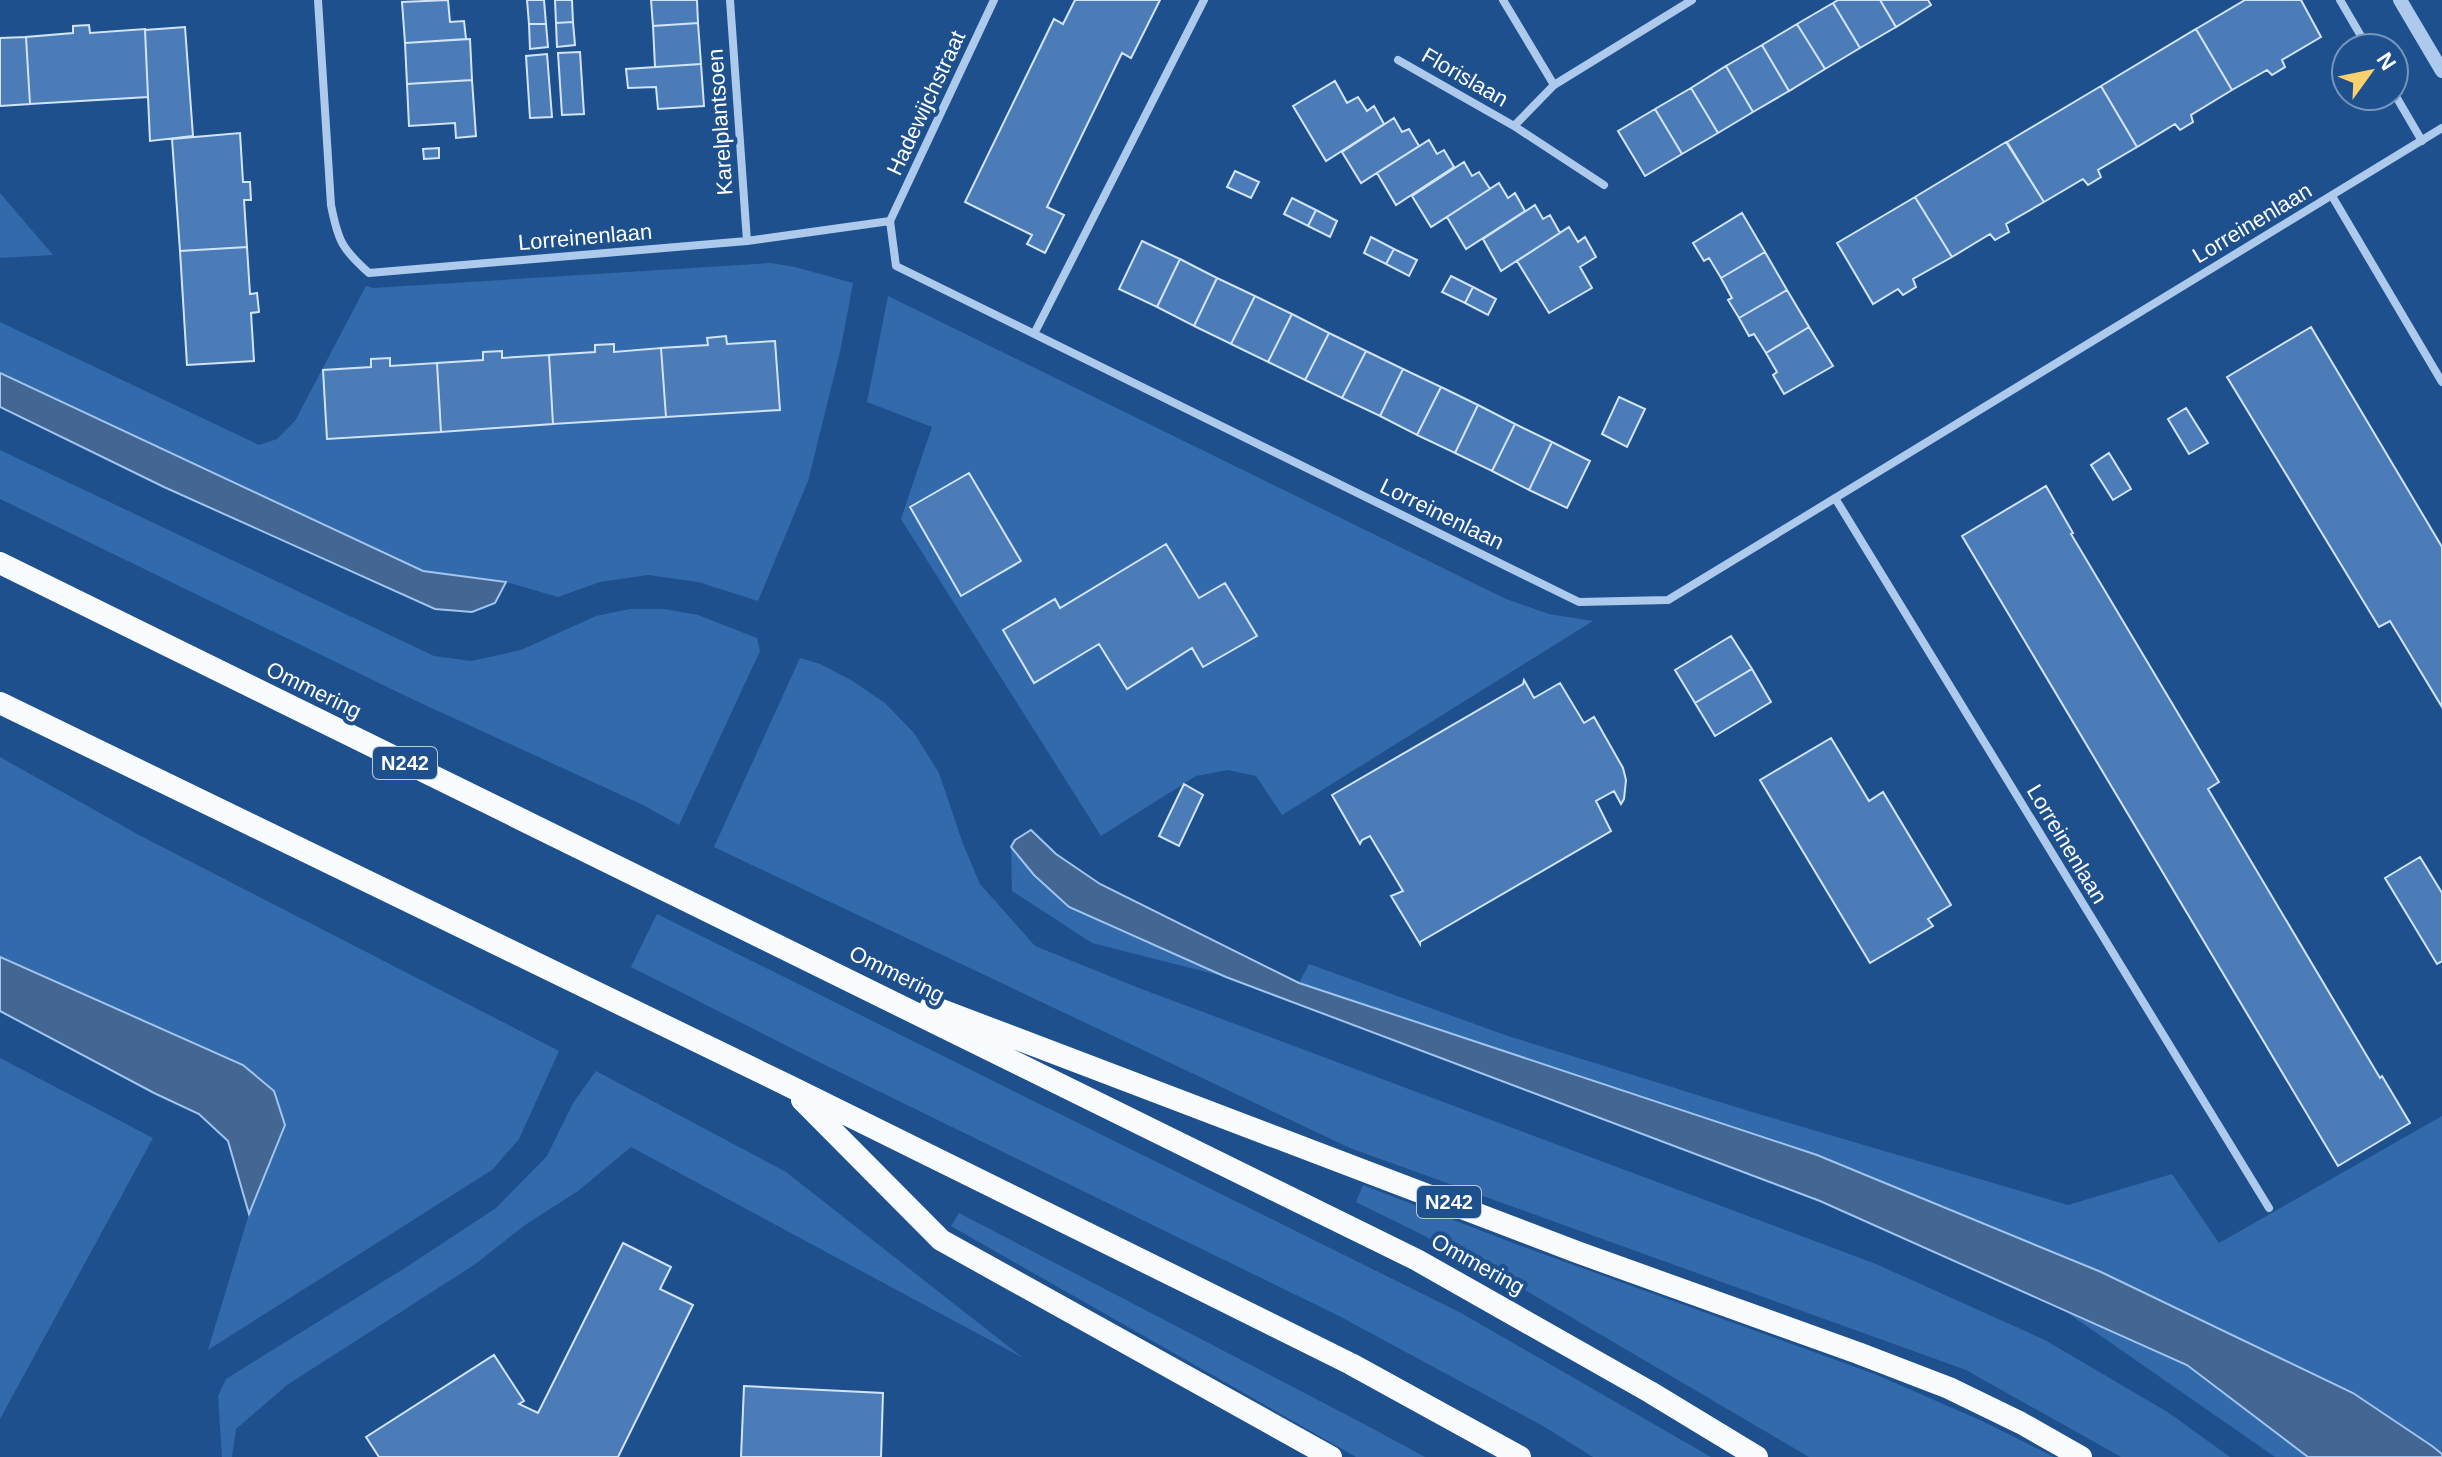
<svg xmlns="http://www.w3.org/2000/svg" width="2442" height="1457" font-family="Helvetica,sans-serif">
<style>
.green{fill:#326aac}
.water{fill:#436693;stroke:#a0c5ee;stroke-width:2}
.building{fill:#4b7cb8;stroke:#d2e4f9;stroke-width:2}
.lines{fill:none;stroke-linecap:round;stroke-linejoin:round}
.minor{stroke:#adcaed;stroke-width:8}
.tertiary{stroke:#adcaed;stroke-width:14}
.trunk{stroke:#f9fcff;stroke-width:22}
.labels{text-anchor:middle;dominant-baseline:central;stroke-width:8;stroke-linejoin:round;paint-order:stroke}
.shield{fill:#1e508e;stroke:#bccadd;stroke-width:2}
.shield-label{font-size:20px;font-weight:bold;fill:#fff}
.street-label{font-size:22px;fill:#fff;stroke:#1e508e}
</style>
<rect width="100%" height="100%" fill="#1e508e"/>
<path class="green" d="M0,193l53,62 -53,3z
M771,263l24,4 58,16 -13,69 -32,129 -50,120 -60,-19 -50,-7 -48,7 -42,15 -52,-15 -83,-11 -423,-198v-51l259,123 18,-6 18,-18 71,-135 7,2z
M888,296l618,303 43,15 44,7 -311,194 -26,-39 -28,-6 -32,6 -95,60 -200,-317 31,-92 -65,-25z
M0,450l434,206 37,5 50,-11 75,-34 34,-7h34l34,6 59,23 3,13 -81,174 -36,-20 -231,-106 -412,-200z
M800,658l20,6 31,16 34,23 29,30 25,40 24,71 17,40 55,62 104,42 737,276 169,76 124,73 61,44h-109l-155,-87 -616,-222 -636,-301z
M0,757l139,78 420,216 -40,88 -27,31 -284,180 41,-136 36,-89 -42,-60 -243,-108z
M1011,847l11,14 89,66 115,50 -134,-34 -80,-52z
M657,914l804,399 250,144h-118l-50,-31 -204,-110 -520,-254 -188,-95z
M1309,964l196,71 247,77 316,93 104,-31 47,69 223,-127v338l-89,-61 -252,-121 -284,-117 -518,-172z
M0,1058l153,80 -153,281z
M596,1071l190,101 237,186 -392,-211 -53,44 -53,34 -51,40 -187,120 -51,44 -4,28h-10l-4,-61 8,-17 182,-113 88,-58 51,-52 26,-53z
M1363,1185l150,58 364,132 105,46 72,36h-245l-330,-194 -123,-61z
M959,1213l405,211 61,33h-69l-405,-231z
M2065,1311l122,54 121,92h-33z"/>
<path class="water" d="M0,373l423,198 83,11 -11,21 -23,9 -37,-3 -271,-122 -164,-80z
M1031,830l25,24 44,30 199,99 518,172 284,117 252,121 79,53 10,8v3h-134l-121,-92 -367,-164 -594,-224 -157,-70 -35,-32 -23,-28 4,-7z
M0,957l243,108 31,26 11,34 -36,89 -21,-73 -29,-27 -45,-21 -154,-82z"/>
<path class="building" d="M448,0l2,22 14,-1 2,18 -61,4 -3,-41z
M527,0h17l2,24h-17z
M555,0h17l1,22 -17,1z
M651,0h46l1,23 -45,3z
M1075,0h85l-29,58 -9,-5 -75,154 17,8 -19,38 -18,-9 5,-9 -67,-33 89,-183 9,5z
M1838,0h42l16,27 -36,21 -27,-45z
M1880,0h48l3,5 -35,22z
M2245,0h56l20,37 -39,23 3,7 -13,8 -5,-5 -35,20 -36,-61z
M1833,3l27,45 -35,21 -28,-45z
M573,22l2,23 -18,2 -1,-24z
M698,23l3,41 -46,3 -2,-41z
M529,24h17l2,23 -18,2z
M1797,24l28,45 -36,22 -27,-46z
M89,25l1,8 55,-4 3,68 -118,7 -4,-67 47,-4v-7z
M185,27l8,109 -43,5 -5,-111z
M2196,29l36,61 -41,25 2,7 -13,8 -5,-6 -38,23 -36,-61z
M26,37l4,67 -30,2v-68z
M470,39l2,41 -65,4 -2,-41z
M1762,45l27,46 -36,21 -27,-46z
M580,52l4,62 -22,1 -4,-62z
M547,54l5,63 -22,1 -4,-62z
M701,64l3,42 -46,3 -2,-22 -28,1 -2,-19z
M1726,66l27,46 -35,21 -27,-45z
M472,80l4,56 -20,2 -1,-15 -46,3 -2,-42z
M1335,81l12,22 11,-6 9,14 7,-5 10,18 -58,37 -33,-55z
M2101,86l36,61 -39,23 3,7 -13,8 -5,-6 -39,23 -37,-60z
M1691,88l27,45 -36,21 -27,-45z
M1655,109l27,45 -37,22 -27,-45z
M1394,118l8,14 7,-3 10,17 -58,37 -19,-31z
M240,133l3,49h7l1,18h-7l3,47 -67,4 -8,-112z
M1429,140l8,14 7,-4 10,17 -58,38 -19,-32z
M2006,142l38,60 -38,22 3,8 -14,8 -5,-6 -38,23 -37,-60z
M439,148v10l-15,1 -1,-10z
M1464,162l8,14 7,-4 11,17 -59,38 -19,-31z
M1235,171l24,11 -8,16 -24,-11z
M1499,183l9,15 7,-5 10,18 -59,38 -19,-32z
M1915,197l37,60 -39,22 3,8 -13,8 -5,-6 -25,15 -36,-61z
M1292,198l24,12 -8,16 -24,-12z
M1535,205l8,14 7,-4 10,18 -59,38 -18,-32z
M1316,210l21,11 -7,16 -22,-11z
M1742,213l23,39 -44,26 -12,-20 -5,3 -11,-18z
M1569,227l9,15 7,-5 11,20 -16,10 12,21 -43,25 -32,-52z
M1371,237l23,12 -8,15 -22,-11z
M1142,241l38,18 -23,48 -38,-18z
M247,247l3,47 7,-1 2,19 -8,1 3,48 -67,4 -7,-114z
M1394,249l23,11 -8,16 -23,-12z
M1765,252l22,38 -48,28 -11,-18 4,-2 -11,-20z
M1180,259l37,19 -23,48 -37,-19z
M1451,276l22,11 -8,16 -23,-11z
M1217,278l38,18 -24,48 -37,-18z
M1473,287l23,12 -8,16 -23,-12z
M1787,290l22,37 -43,26 -12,-19 -5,2 -10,-18z
M1255,296l37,18 -24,48 -37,-18z
M1292,314l37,19 -24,47 -37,-18z
M1809,327l24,39 -49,28 -11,-19 4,-3 -11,-19z
M2311,327l131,220v160l-52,-86 -11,6 -152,-250z
M1329,333l37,18 -24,47 -37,-18z
M726,336l1,8 48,-3 5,69 -114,7 -5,-69 47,-3 -1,-7z
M614,344v8l47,-4 5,69 -113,7 -4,-69 46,-3v-7z
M502,351v7l47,-3 4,69 -112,8 -4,-69 46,-3v-8z
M1366,351l37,18 -23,47 -38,-18z
M390,358v8l47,-3 4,69 -114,7 -4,-69 48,-3v-8z
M1403,369l38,18 -24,48 -37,-19z
M1441,387l37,18 -23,48 -38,-18z
M1619,397l26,12 -18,38 -25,-13z
M1478,405l37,19 -23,47 -37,-18z
M2186,408l22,35 -19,11 -21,-35z
M1515,424l37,18 -23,48 -37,-19z
M1552,442l38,19 -23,47 -38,-18z
M2109,453l22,36 -18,11 -22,-35z
M969,473l52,88 -60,35 -51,-89z
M2046,486l27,47 -2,1 148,248 -11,7 172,289 2,-2 28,47 -72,43 -376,-630z
M1166,544l33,54 26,-15 32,53 -54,31 -11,-19 -65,41 -28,-45 -65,39 -31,-53 52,-31 5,9z
M1731,636l21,33 -57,34 -20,-33z
M1752,669l19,33 -56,34 -20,-33z
M1524,680l10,18 26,-15 24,40 10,-6 29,51 3,12 -2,19 -3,5 -7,-13 -18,10 15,30 -191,111v2l-29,-48 12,-5 -33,-55 -8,4 -2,4 -28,-49 191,-111z
M1831,738l38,63 14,-9 68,113 -23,14 5,7 -63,37 -110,-183z
M1184,784l19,11 -24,51 -20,-10z
M2420,857l22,36v68l-5,3 -52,-86z
M623,1243l48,24 -11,22 33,16 -75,152h-239l-13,-20 128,-82 30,46 -5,3 19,9z
M744,1386l139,7 -2,64h-140z"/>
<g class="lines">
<path class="minor" d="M318,0l13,205c7,36 11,44 38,68l378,-32 143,-20
M730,0l17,241
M1503,0l51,85
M2340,0l28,48
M1398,60l116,66
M2394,93l28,48
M1604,185l-90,-59 40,-41 138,-85
M2332,196l110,186
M890,221l6,45 683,336 89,-2 774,-472
M890,221l104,-221
M1034,334l170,-334
M1835,498l434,710"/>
<path class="tertiary" d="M2400,0l42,71"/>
<path class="trunk" d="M0,563l1417,697 233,132 107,65
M0,703l787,382 415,205 149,74 169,93
M931,1006l646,246 281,101 91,35 72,35 60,34
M802,1100l139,140 390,217"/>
</g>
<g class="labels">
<g class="shield">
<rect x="373" y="747" width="64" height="32" rx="6"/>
<rect x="1417" y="1186" width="64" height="32" rx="6"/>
</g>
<g class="shield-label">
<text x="405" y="763">N242</text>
<text x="1449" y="1202">N242</text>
</g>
<g class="street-label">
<text transform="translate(1465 77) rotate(30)">Florislaan</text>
<text transform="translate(926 103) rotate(-65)">Hadewijchstraat</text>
<text transform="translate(720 122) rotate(-94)">Karelplantsoen</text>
<text transform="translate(2252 223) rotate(-31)">Lorreinenlaan</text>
<text transform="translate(585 237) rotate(-5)">Lorreinenlaan</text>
<text transform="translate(1442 514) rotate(26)">Lorreinenlaan</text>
<text transform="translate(314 690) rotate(26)">Ommering</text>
<text transform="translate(2067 844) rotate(59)">Lorreinenlaan</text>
<text transform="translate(897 974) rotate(26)">Ommering</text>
<text transform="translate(1478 1264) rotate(29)">Ommering</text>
</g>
</g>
<g transform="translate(2370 72) rotate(57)"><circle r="38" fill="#1e508e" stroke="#7896bb" stroke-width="2"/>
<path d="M0-6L14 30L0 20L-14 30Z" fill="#fbd16c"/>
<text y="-12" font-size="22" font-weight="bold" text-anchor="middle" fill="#ffffff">N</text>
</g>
</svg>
